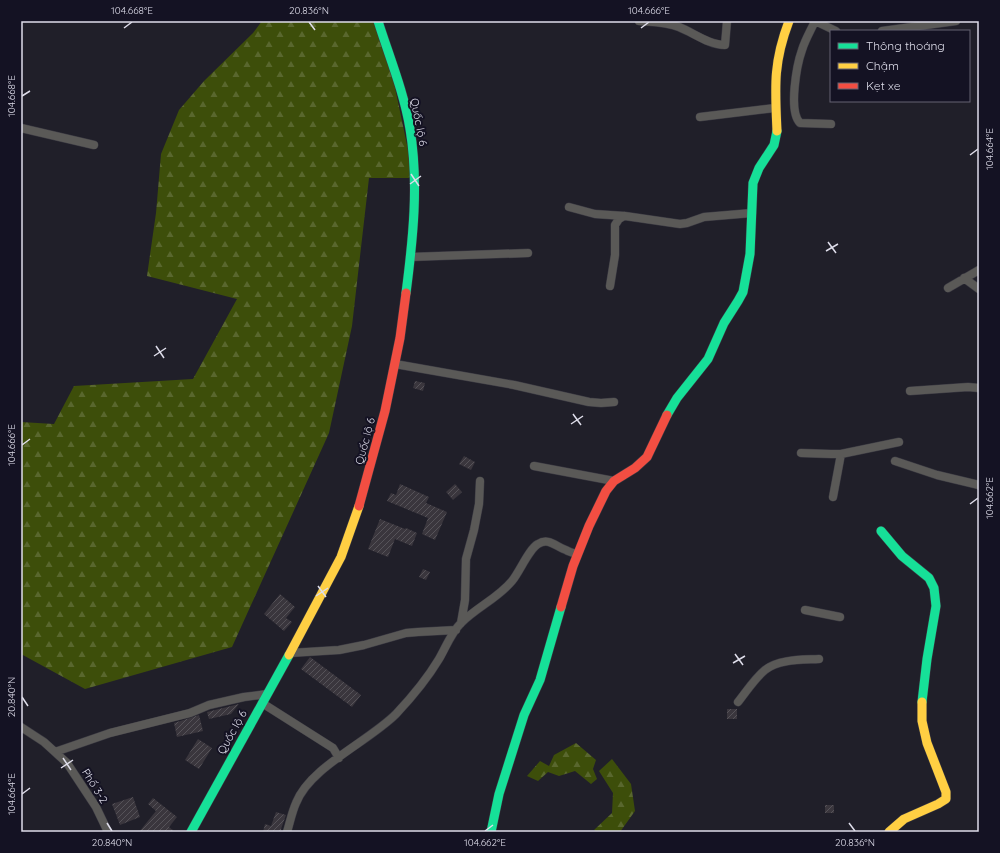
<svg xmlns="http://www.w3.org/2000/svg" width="1000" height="853" font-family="Quicksand,sans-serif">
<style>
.forest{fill:url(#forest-firs)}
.building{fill:url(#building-hatch)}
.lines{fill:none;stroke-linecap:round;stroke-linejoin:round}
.street-casing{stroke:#3b3a43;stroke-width:9}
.fast-casing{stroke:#3b3a43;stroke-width:10}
.slow-casing{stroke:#3b3a43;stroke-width:10}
.jam-casing{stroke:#3b3a43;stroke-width:10}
.street{stroke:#5a5957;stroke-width:8}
.fast{stroke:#16e098;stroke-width:9}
.slow{stroke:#ffcf43;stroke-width:9}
.jam{stroke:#f24e42;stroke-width:9}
.ticks{fill:none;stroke:#deddea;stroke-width:1.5}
.labels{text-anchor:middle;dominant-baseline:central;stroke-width:4;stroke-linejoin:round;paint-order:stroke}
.street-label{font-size:11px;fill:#deddea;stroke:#141223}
.neatline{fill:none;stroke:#deddea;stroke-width:1.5}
.ticks-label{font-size:10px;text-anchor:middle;fill:#deddea}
</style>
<defs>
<pattern id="forest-firs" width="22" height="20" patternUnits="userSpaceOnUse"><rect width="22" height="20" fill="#3d4e0a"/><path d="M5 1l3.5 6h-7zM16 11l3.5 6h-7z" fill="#59672e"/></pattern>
<pattern id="building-hatch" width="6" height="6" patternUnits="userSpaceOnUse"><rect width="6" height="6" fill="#3a363d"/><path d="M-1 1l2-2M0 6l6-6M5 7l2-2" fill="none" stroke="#565359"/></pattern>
</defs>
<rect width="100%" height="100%" fill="#201f29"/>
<path class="forest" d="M262,21h119l33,157h-45l-17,148 -23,107 -97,214 -147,42 -64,-35v-232l33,2 20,-38 119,-7 44,-80 -90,-23 9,-63 5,-59 18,-44 25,-29 49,-48z
M576,743l20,17 -3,9 4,10 -6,5 -16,-13 -16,5 -11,-4 -10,9 -11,-5 13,-15 9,5 5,-11z
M612,759l19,25 4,27 -15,21h-23l-3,-2 18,-17 1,-20 -14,-22z"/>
<path class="building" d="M415,381l10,2 -2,8 -10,-3z
M464,456l11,6 -4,8 -12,-6z
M400,484l29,13 -3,6 21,9 -12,28 -13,-6 6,-16 -41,-17 4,-8 5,2z
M455,484l7,8 -9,8 -7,-8z
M380,519l25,10 1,-1 11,5 -5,13 -17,-7 -7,18 -20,-8z
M423,569l7,3 -4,8 -7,-3z
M280,594l15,13 -9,11 6,4 -8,9 -20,-17z
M310,657l51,38 -9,12 -51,-38z
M239,704l-8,10 -22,5 -2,-7z
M727,709h10v10h-10z
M199,715l4,16 -26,6 -3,-14z
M198,739l14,9 -13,21 -14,-9z
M133,797l7,20 -20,8 -8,-21z
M153,798l24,19 -8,10 6,5h-36l17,-21 -8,-7z
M825,805h9v8h-9z
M276,812l10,3 -5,14 1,3h-19l2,-8 6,2z"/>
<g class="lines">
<defs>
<path id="street" d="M639,21c13,1 28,1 40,6 15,6 30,18 46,18l2,-24
M815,21c-4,9 -10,19 -13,29 -5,14 -14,61 -2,73l31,1
M815,21l21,10
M882,31l74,-10
M700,117l75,-9
M21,128l73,17
M569,207l26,7 30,2 55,8 7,-1 17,-6 48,-4
M410,257l118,-4
M964,278l15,11
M610,286l5,-31v-30l4,-6 5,-3
M948,288l31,-18
M395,364l119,21 75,17 12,1 13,-1
M910,391l58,-4 11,1
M801,453l30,1h10l58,-12
M895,461l42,14 42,10
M534,466l80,15
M833,497l8,-43
M805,610l35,7
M461,623l4,-23 1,-41 8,-29 5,-26 1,-23
M290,653l49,-3 25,-5 42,-12 12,-1 38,-2
M738,702c8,-10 17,-24 27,-32 14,-11 37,-10 54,-11
M262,703l71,45 6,10
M21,727l23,15 23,21 29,44 12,25
M55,752l55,-19 80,-20 19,-8 35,-8 23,-3
M287,832c3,-10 5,-20 9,-29 14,-36 72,-61 100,-89 16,-17 31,-35 43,-55 7,-12 12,-26 22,-36 16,-16 37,-25 51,-42 8,-10 17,-32 26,-37 11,-7 18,3 28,6 3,2 7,3 11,4"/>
<path id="fast" d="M378,21c11,35 26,71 32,108 9,54 3,110 -4,164
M667,415l10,-17 31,-39 16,-36 14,-22 5,-9 7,-38 3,-71 6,-15 15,-23 3,-14
M881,531l21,25 27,22 5,10 2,18 -9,53 -5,43
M191,832l98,-177
M491,832l8,-38 25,-79 16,-35 21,-73"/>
<path id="slow" d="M777,131c-2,-44 -4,-68 12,-110
M289,655l52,-98 18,-51
M889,832l15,-13 34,-15 8,-5v-7l-19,-49 -5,-22v-19"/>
<path id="jam" d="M359,506l26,-95 15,-73 6,-45
M561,607l12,-41 16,-40 17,-35 8,-10 21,-13 12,-11 20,-42"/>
</defs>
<use href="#street" class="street-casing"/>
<use href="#fast" class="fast-casing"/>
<use href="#slow" class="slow-casing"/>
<use href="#jam" class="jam-casing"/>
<use href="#street" class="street"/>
<use href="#fast" class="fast"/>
<use href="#slow" class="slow"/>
<use href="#jam" class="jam"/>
</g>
<path class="ticks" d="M309,22l6,8M124,28l8,-6M641,28l8,-6M22,96l8,-5M970,155l8,-6M411,174l8,12M410,184l11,-8M828,242l8,11M826,251l12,-7M156,346l8,12M154,356l12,-8M573,414l8,11M571,424l12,-8M22,445l8,-6M970,504l8,-6M318,586l8,11M316,596l12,-8M735,654l8,11M733,663l12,-7M22,697l6,9M63,758l8,12M61,768l12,-8M22,794l8,-6M107,823l5,8M849,823l6,8M485,831l8,-6"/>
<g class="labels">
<g class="street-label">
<text transform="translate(419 122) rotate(79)">Quốc lộ 6</text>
<text transform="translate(365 441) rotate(-75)">Quốc lộ 6</text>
<text transform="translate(232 732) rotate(-61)">Quốc lộ 6</text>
<text transform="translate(95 786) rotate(58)">Phố 3-2</text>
</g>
</g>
<rect width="1000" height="853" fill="none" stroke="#141223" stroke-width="44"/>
<rect x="830" y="30" width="140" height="72" fill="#141223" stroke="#656373"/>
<rect x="838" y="43" width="20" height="6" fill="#16e098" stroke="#656373"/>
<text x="866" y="50" font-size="12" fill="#deddea">Thông thoáng</text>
<rect x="838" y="63" width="20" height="6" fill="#ffcf43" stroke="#656373"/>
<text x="866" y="70" font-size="12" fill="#deddea">Chậm</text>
<rect x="838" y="83" width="20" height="6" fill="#f24e42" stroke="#656373"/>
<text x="866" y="90" font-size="12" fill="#deddea">Kẹt xe</text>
<rect x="22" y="22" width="956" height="809" class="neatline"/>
<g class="ticks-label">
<text x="132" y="14">104.668°E</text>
<text x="309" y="14">20.836°N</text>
<text x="649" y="14">104.666°E</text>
<text transform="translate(11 96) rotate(-90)" y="4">104.668°E</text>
<text transform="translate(989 149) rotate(-90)" y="4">104.664°E</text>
<text transform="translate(11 445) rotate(-90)" y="4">104.666°E</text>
<text transform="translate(989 498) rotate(-90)" y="4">104.662°E</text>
<text transform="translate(11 697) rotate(-90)" y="4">20.840°N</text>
<text transform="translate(11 794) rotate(-90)" y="4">104.664°E</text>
<text x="112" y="846">20.840°N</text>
<text x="485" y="846">104.662°E</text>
<text x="855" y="846">20.836°N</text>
</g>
</svg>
